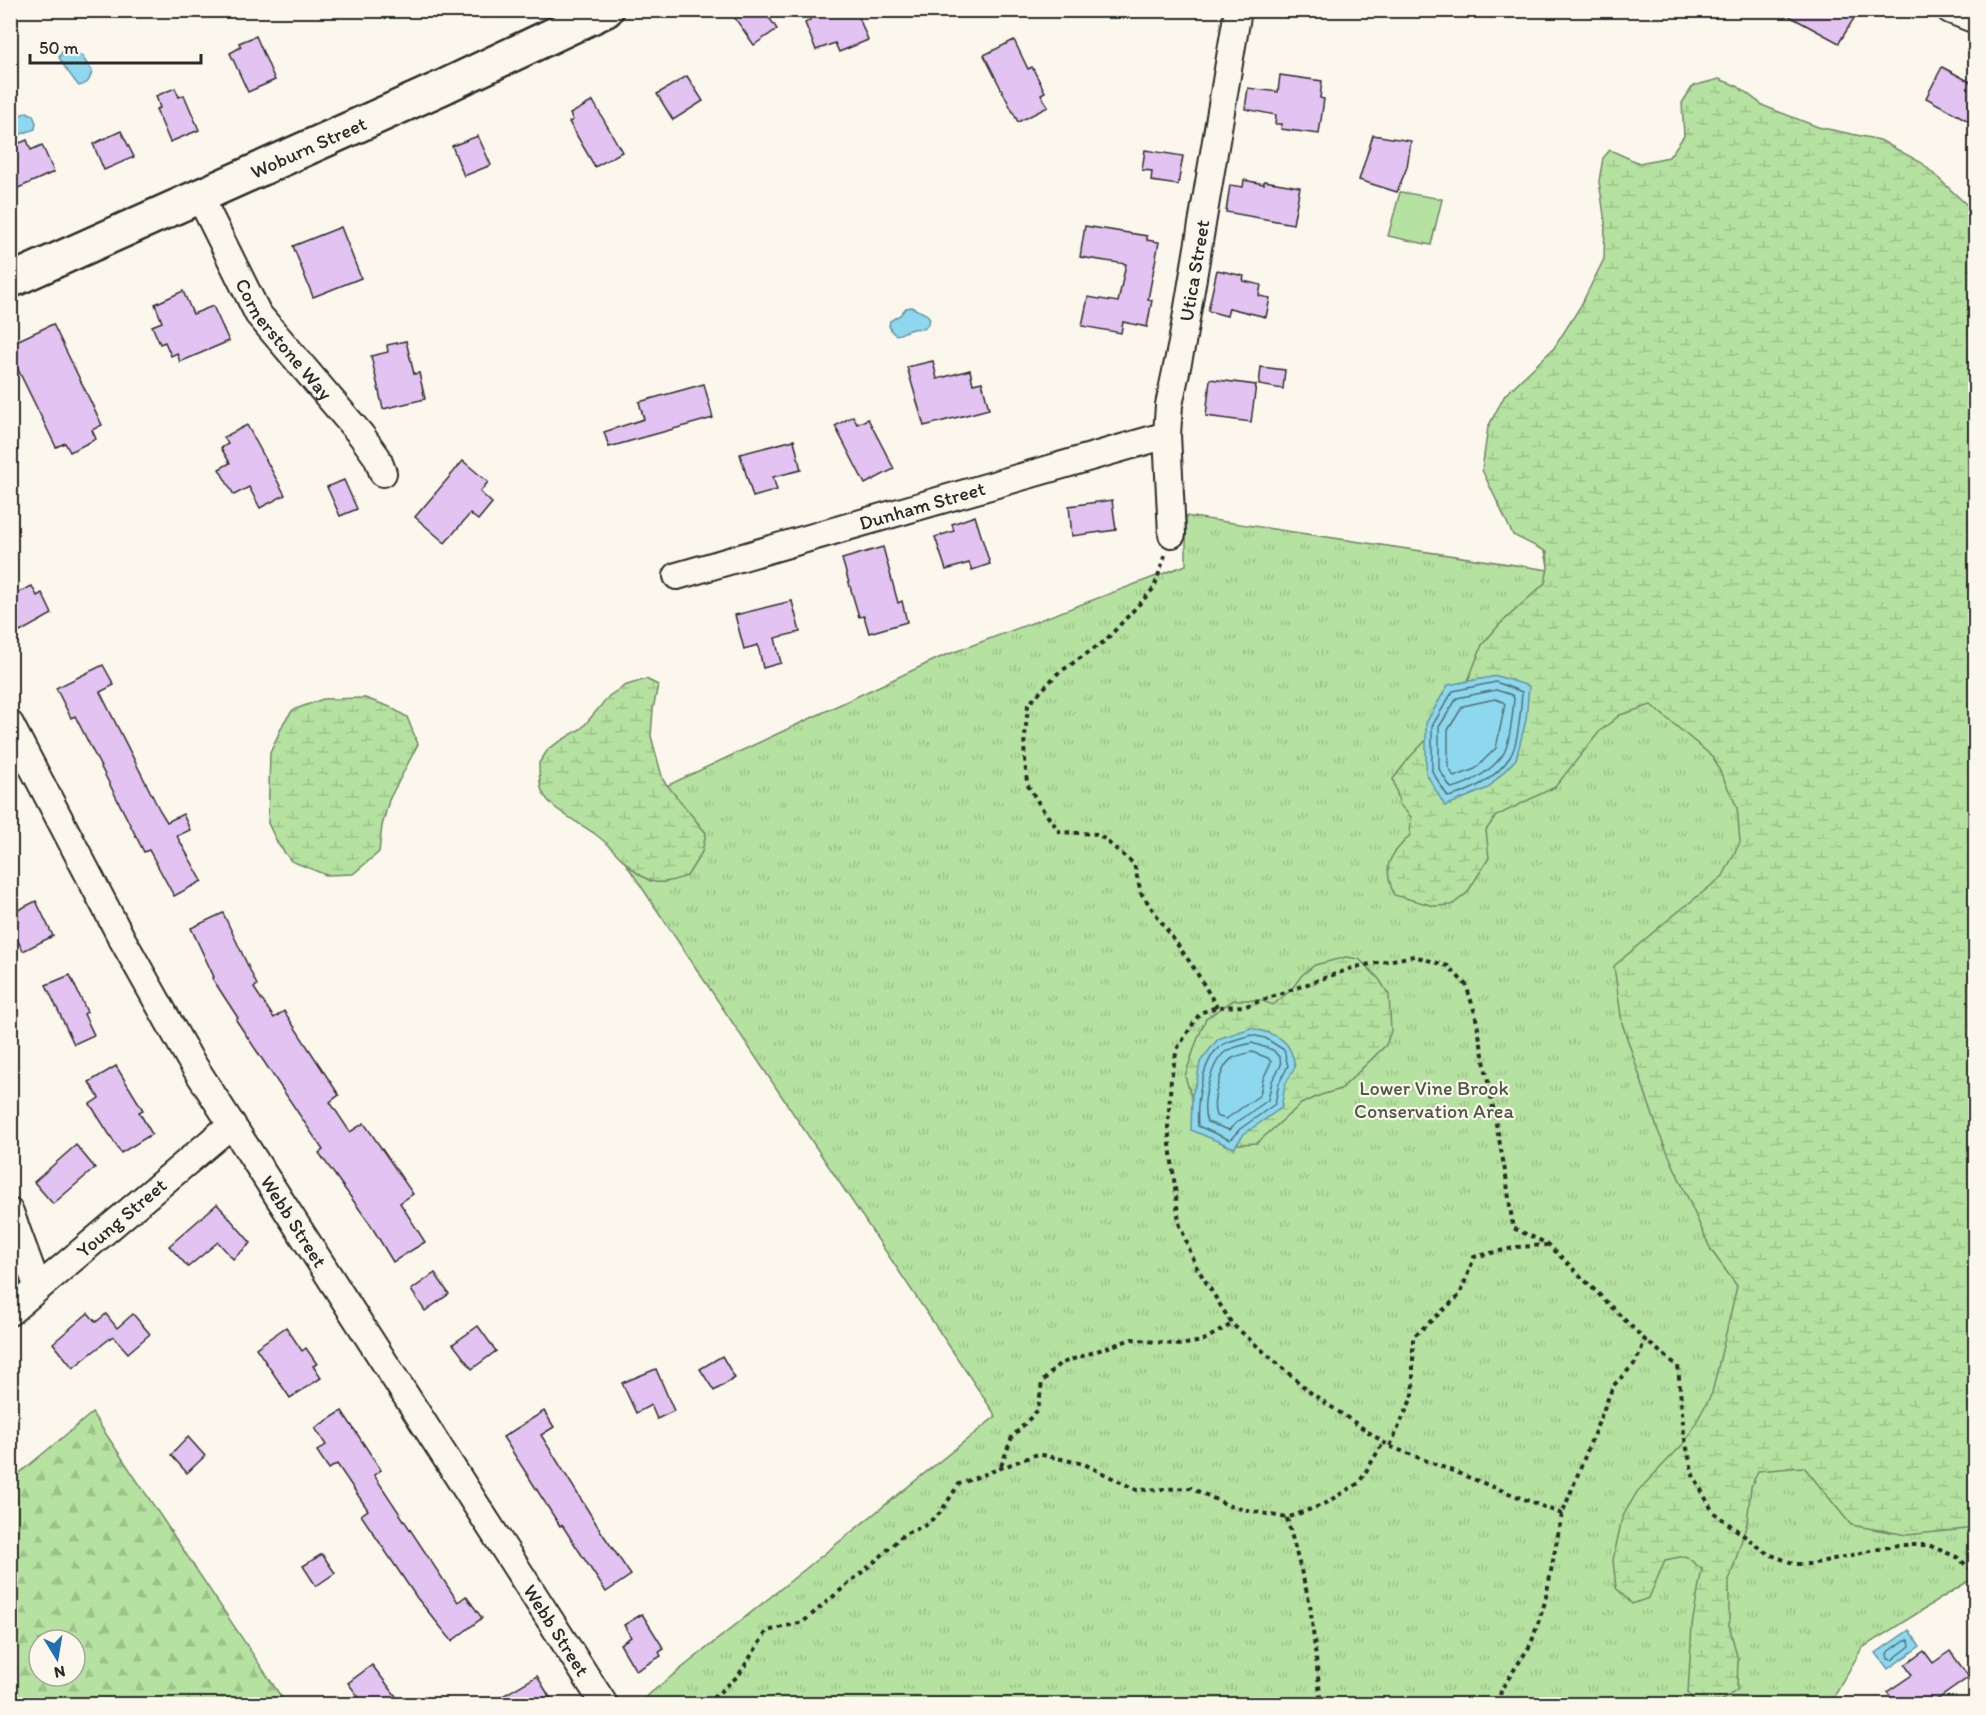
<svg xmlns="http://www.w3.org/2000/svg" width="1986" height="1715" viewBox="0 0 1986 1715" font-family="Itim,sans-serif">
<defs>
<pattern id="grass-tufts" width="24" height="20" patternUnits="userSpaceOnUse" patternTransform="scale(1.5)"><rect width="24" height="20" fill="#b5e2a0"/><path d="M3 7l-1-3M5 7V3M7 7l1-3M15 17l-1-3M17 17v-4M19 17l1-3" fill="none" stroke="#9cc28a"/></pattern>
<pattern id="forest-firs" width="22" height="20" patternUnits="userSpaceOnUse" patternTransform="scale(1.5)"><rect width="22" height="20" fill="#b5e2a0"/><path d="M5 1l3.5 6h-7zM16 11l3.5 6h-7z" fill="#9cc28a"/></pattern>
<pattern id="wetland-marsh" width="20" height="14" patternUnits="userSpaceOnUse" patternTransform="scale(1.5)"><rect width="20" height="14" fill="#b5e2a0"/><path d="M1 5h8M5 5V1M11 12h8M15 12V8" fill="none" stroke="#9cc28a"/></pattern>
</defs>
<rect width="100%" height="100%" fill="#fbf7ec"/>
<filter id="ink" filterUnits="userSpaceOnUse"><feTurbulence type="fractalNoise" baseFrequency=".0167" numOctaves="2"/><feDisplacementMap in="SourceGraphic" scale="12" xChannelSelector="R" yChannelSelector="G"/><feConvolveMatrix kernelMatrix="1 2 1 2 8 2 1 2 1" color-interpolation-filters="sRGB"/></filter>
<g filter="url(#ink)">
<path fill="url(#grass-tufts)" stroke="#708666" stroke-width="1.5" d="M1511,393L1975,726V1577L1862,1648L1830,1704H637L996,1416L596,819L941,657L1186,565V516L1549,570Z"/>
<path fill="url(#forest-firs)" stroke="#708666" stroke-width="1.5" fill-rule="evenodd" d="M92,1413L286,1704H11V1480ZM39,1640H75V1676H39Z"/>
<g fill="url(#wetland-marsh)" stroke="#708666" stroke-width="1.5">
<path d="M1719,79L1737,86L1764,106L1818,127L1880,140L1922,163L1968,206L1976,235L1975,1528L1907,1535L1851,1525L1804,1467L1758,1471L1751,1487L1747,1523L1729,1581V1625L1738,1660L1737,1690L1721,1701L1696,1704L1688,1693L1692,1625L1702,1569L1685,1556L1665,1560L1649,1598L1632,1604L1616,1588L1613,1560L1622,1518L1637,1492L1686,1441L1712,1393L1737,1286L1711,1250L1658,1131L1622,1023L1614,966L1664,923L1723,876L1740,842L1737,807L1713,757L1651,705L1620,715L1600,731L1555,787L1496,816L1486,830L1489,858L1467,893L1452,905L1434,906L1394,895C1382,863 1388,859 1410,835L1411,817L1400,805L1393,779L1410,757L1434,732L1464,691L1482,645L1499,625L1545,583L1548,568L1547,552L1513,535L1482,470L1488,427L1505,395L1554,348L1580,307L1604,259L1605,222L1599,181L1603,158L1610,150L1639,163L1669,157L1684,136L1682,103L1693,86Z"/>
<path d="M646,679L658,685L653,709L651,736L663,780L706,833L702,852L687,876C677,879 662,885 651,881C628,871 615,848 595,834C579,822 550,810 542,791C539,782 539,772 539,763L549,748L582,728L609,696L624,686Z"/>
<path d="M365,698L390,707L407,717L418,744L389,800L382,826L379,852L353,874L326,875L291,861L278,844L268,823L270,753L284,722L293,710L323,699Z"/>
<path d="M1346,957L1359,959L1379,979L1389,995L1391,1031L1386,1045L1341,1089L1321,1095L1301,1104L1257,1143L1225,1145L1201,1129L1185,1076L1196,1043L1206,1018L1234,1000H1260L1273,1005L1291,990L1302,975L1315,965Z"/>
</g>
<path fill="#b5e2a0" stroke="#708666" stroke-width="1.5" d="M1400,192L1442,199L1431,245L1388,236Z"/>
<g fill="#8dd8ee" stroke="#6693a0" stroke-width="1.5">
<path d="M71,51L81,55L92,71C90,80 88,84 79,86C76,83 60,61 59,57L62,52Z"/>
<path d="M27,112L33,115L36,123L35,129L11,138V119Z"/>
<path d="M911,307C921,313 939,314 924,329C920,329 917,328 913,329C902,330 896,343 889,326L890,321L900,315L906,308Z"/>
<path d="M1497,676L1529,686L1526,720L1516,759L1488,788L1445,806L1426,773V723L1448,685Z"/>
<path d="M1251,1028C1277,1035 1291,1038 1295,1067L1285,1085L1281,1108L1244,1134L1234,1148L1191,1130L1192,1095L1197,1080L1200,1062L1218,1039Z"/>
<path d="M1909,1630L1920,1646L1888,1669L1876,1653Z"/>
</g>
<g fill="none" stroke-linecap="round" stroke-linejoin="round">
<g stroke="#527079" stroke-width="1.5">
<path d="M1496,682L1522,692C1521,708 1518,745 1510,757C1496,778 1471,792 1448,797L1432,771V726L1453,691Z"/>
<path d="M1496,690L1512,695L1514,698C1513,711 1510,741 1504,753C1494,769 1469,785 1451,788L1439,769V727L1457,698Z"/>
<path d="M1495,699L1503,702L1505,704L1496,748L1475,769L1454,777L1448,766V730L1463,706Z"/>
<path d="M1251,1035L1265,1038L1284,1050L1288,1066L1279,1083L1275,1104L1240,1129L1230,1140L1198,1126C1196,1104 1202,1055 1224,1044C1232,1040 1242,1038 1251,1035Z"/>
<path d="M1252,1043L1273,1050L1280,1058L1281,1065L1272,1081L1268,1100L1236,1123L1229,1130L1207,1122C1200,1105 1211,1063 1225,1052C1231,1047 1244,1045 1252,1043Z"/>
<path d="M1252,1052L1268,1058L1271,1062L1263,1079L1260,1095L1226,1119L1216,1116C1211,1103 1220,1065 1233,1058C1238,1055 1246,1054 1252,1052Z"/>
<path d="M1905,1640H1909L1910,1646L1892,1660L1888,1659L1887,1653Z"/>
</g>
</g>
<g fill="#e3c3f1" stroke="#2b2b2b" stroke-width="1.5">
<path d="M743,10H764L777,29L754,45L734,17Z"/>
<path d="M806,10H856L868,40L839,52L835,43L816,50L805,23L810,20Z"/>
<path d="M1778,10H1859L1839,43Z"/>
<path d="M256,36L275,80L248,92L230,53L241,47L239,43Z"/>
<path d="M1014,40L1028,69L1032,67L1045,92L1041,94L1048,107L1018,122L984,55Z"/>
<path d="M1942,67L1976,85V125L1926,98Z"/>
<path d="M1280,75L1322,81L1320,98L1324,99L1319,134L1281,129L1282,124H1275L1276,115L1245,109L1248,88L1278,92Z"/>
<path d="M687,76L703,101L673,120L657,94Z"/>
<path d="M175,88L179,97L184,95L199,130L170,142L156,109L160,108L156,96Z"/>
<path d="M593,101L622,152L595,167L569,122L573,120L570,114Z"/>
<path d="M121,131L134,157L104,170L93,144Z"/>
<path d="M1373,135L1411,141L1407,167L1397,192L1359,180Z"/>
<path d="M478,136L491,165L464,176L452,146Z"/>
<path d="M27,140L31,150L42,145L54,172L16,189L10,176V147Z"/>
<path d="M1145,150L1183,156L1178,185L1151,181L1152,171L1142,170Z"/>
<path d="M1244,180L1264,184V181L1300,187L1293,224L1226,212L1230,185L1243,187Z"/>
<path d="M1085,226L1147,236V240L1159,242L1148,299L1152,300L1147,327L1123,322L1121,333L1082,326L1088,297L1118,302L1126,264L1080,257Z"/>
<path d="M341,227L361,278L313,297L293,246Z"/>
<path d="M1217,270L1244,276L1243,281L1261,285L1259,296L1270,298L1266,317L1229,308L1227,316L1208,311Z"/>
<path d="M183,291L193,314L213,306L229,341L180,362L177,353L171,356L165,342L160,344L152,326L162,322L155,304Z"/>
<path d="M53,324L102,425L92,430L96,439L70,452L65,443L56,447L10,353V344Z"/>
<path d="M406,341L414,374L419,373L425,399L383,409L371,356L388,352L387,345Z"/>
<path d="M933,361L937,379L970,370L973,384L982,382L989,409L924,426L907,367Z"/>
<path d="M1261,367L1285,370L1283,389L1259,385Z"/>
<path d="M1210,379L1256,385L1251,422L1206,416Z"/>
<path d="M704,384L713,418L609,447L604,432L644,419L639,402Z"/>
<path d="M853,416L857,424L868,419L894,469L865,484L835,426Z"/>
<path d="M247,425L285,495L260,508L249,487L234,495L219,469L230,463L221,448L228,444L224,437Z"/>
<path d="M794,440L801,470L773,477L777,490L753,497L740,454Z"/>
<path d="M463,461L488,482L480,492L492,503L478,520L470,514L445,543L415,517Z"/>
<path d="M344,480L357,509L340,516L327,487Z"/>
<path d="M1112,500L1116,530L1072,536L1069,506Z"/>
<path d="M975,516L990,564L972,570L969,563L946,570L935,537L954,531L952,524Z"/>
<path d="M883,547L898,603L902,601L907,622L869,633L864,616L859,617L842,559Z"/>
<path d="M32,586L37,596L42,593L52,614L20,632L10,613V596Z"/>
<path d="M792,601L800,632L775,638L781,663L763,668L758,645L744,649L735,615Z"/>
<path d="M103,665L114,685L100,692L159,809L167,822L183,814L190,830L177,836L202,881L174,896L149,850L144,852L75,716L71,718L56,688Z"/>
<path d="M36,901L53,936L23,951L10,925V914Z"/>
<path d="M223,913L257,985L254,988L274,1018L284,1011L339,1095L330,1102L350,1132L364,1123L413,1194L400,1203L425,1242L393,1262L370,1224L319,1153L323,1150L236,1020L238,1018L212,978L214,977L191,928Z"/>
<path d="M70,975L87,1012L84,1014L94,1035L74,1044L46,985Z"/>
<path d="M116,1066L143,1110L139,1112L152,1134L121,1153L90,1104L99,1098L89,1082Z"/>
<path d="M76,1145L95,1168L53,1204L34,1182Z"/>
<path d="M217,1204L251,1243L233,1259L218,1242L188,1267L169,1246Z"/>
<path d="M435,1273L449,1294L425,1311L411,1290Z"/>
<path d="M88,1313L96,1322L106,1314L117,1328L133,1314L150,1334L128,1353L113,1336L73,1368L53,1343Z"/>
<path d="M478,1326L496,1351L472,1369L453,1344Z"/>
<path d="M286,1327L302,1351L306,1348L317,1364L313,1366L321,1378L290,1398L256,1348Z"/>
<path d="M722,1356L735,1378L714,1391L700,1369Z"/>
<path d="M656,1369L674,1411L657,1419L651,1405L636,1413L622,1383Z"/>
<path d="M342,1411L381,1470L374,1475L458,1602L466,1596L482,1618L452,1641L417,1598L361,1515L368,1510L337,1464L329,1469L317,1451L326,1445L315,1428Z"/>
<path d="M544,1411L554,1427L541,1435L602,1533L631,1575L606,1592L562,1525L560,1526L503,1437Z"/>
<path d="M188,1437L205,1456L187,1473L171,1455Z"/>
<path d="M322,1554L335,1573L316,1586L303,1566Z"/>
<path d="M642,1614L664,1649L659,1652L661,1656L636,1671L620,1644L631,1637L624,1625Z"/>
<path d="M1924,1651L1933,1663L1950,1651L1969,1677L1931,1704H1896L1887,1692L1912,1675L1905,1665Z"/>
<path d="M372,1665L402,1704H364L348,1683Z"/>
<path d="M537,1676L554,1704H489Z"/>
</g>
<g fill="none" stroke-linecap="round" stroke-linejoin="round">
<defs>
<g id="street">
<path d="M1950,10L1976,20"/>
<path id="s1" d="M200,197L258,314L361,435L377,457L383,473"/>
<path id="s2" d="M1172,534L1167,435L1169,405L1182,343L1238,10"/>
<path id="s3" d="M677,576L1167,435"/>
<path id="s4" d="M10,724L121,937L189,1058L604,1704"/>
<path d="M10,1212L38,1288"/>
<path id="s5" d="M10,1312L232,1124"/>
</g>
<g id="primary">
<path id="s6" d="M10,281L441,88L606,10"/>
</g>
</defs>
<use href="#street" stroke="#2b2b2b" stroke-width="30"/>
<use href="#primary" stroke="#2b2b2b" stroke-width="38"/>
<g stroke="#2b2b2b" stroke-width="4" stroke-dasharray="4.5 4.5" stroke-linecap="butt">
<path d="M1165,555L1154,588L1105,641L1057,674L1028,705L1024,746L1027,784L1043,810L1060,832L1098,834L1134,864L1141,893L1194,968L1217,1007"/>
<path d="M1390,1446L1413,1395V1337L1460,1295L1474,1257L1517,1247L1547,1245"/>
<path d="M1001,1466L1012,1437L1038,1410L1042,1382L1059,1364L1132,1339L1180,1345L1202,1341L1232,1324"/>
<path d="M1562,1514L1389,1446L1311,1393L1232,1324L1196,1266L1179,1223L1168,1127L1171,1078L1177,1049L1200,1013L1217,1007L1246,1006L1355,967L1414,956L1448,966L1466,985L1475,1013L1506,1176L1513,1228L1548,1244L1645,1340L1678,1366L1684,1435L1693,1475L1713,1512L1768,1554L1796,1564H1811L1898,1545H1928L1957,1557L1976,1574"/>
<path d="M1287,1518L1310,1604L1321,1704"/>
<path d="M706,1704L738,1676L767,1631L803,1622L880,1557L904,1534L924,1526L940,1513L959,1484L1038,1454L1084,1464L1137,1490L1191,1488L1232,1507L1287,1518L1322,1505L1359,1483L1383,1443"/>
<path d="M1499,1704L1501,1690L1531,1644L1545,1602L1562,1514L1613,1386L1636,1362L1645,1340"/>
</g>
<use href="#street" stroke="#fbf7ec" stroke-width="26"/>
<use href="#primary" stroke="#fbf7ec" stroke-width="33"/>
</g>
</g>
<g text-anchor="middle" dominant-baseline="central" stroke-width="4.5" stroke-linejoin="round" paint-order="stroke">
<g font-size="20" fill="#2b2b2b" stroke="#fbf7ec">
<text stroke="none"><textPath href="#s6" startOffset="327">Woburn Street</textPath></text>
<text stroke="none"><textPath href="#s2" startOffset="266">Utica Street</textPath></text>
<text stroke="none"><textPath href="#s1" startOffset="166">Cornerstone Way</textPath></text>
<text stroke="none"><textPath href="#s3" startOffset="255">Dunham Street</textPath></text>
<text stroke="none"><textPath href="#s5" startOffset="146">Young Street</textPath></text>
<text stroke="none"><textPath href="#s4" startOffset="573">Webb Street</textPath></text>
<text stroke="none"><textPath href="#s4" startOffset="1059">Webb Street</textPath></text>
</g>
<g font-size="20" fill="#4e5948" stroke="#fbf7ec">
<text x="1434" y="1088">Lower Vine Brook<tspan x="1434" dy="23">Conservation Area</tspan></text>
</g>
</g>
<rect width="1986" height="1715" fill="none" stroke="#fbf7ec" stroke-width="36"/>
<rect x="18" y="18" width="1950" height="1679" fill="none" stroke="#2b2b2b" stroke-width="2" filter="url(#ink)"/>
<g transform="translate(57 1658) rotate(169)"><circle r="28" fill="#fbf7ec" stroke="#a8a59f" stroke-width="1.5"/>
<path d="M0-4.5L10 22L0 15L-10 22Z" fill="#1f6fb2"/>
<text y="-9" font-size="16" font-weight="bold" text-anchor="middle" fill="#2b2b2b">N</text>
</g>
<path d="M30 54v9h171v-9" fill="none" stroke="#2b2b2b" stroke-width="3"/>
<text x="39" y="54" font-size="18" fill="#2b2b2b" stroke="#fbf7ec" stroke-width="4.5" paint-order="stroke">50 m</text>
</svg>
